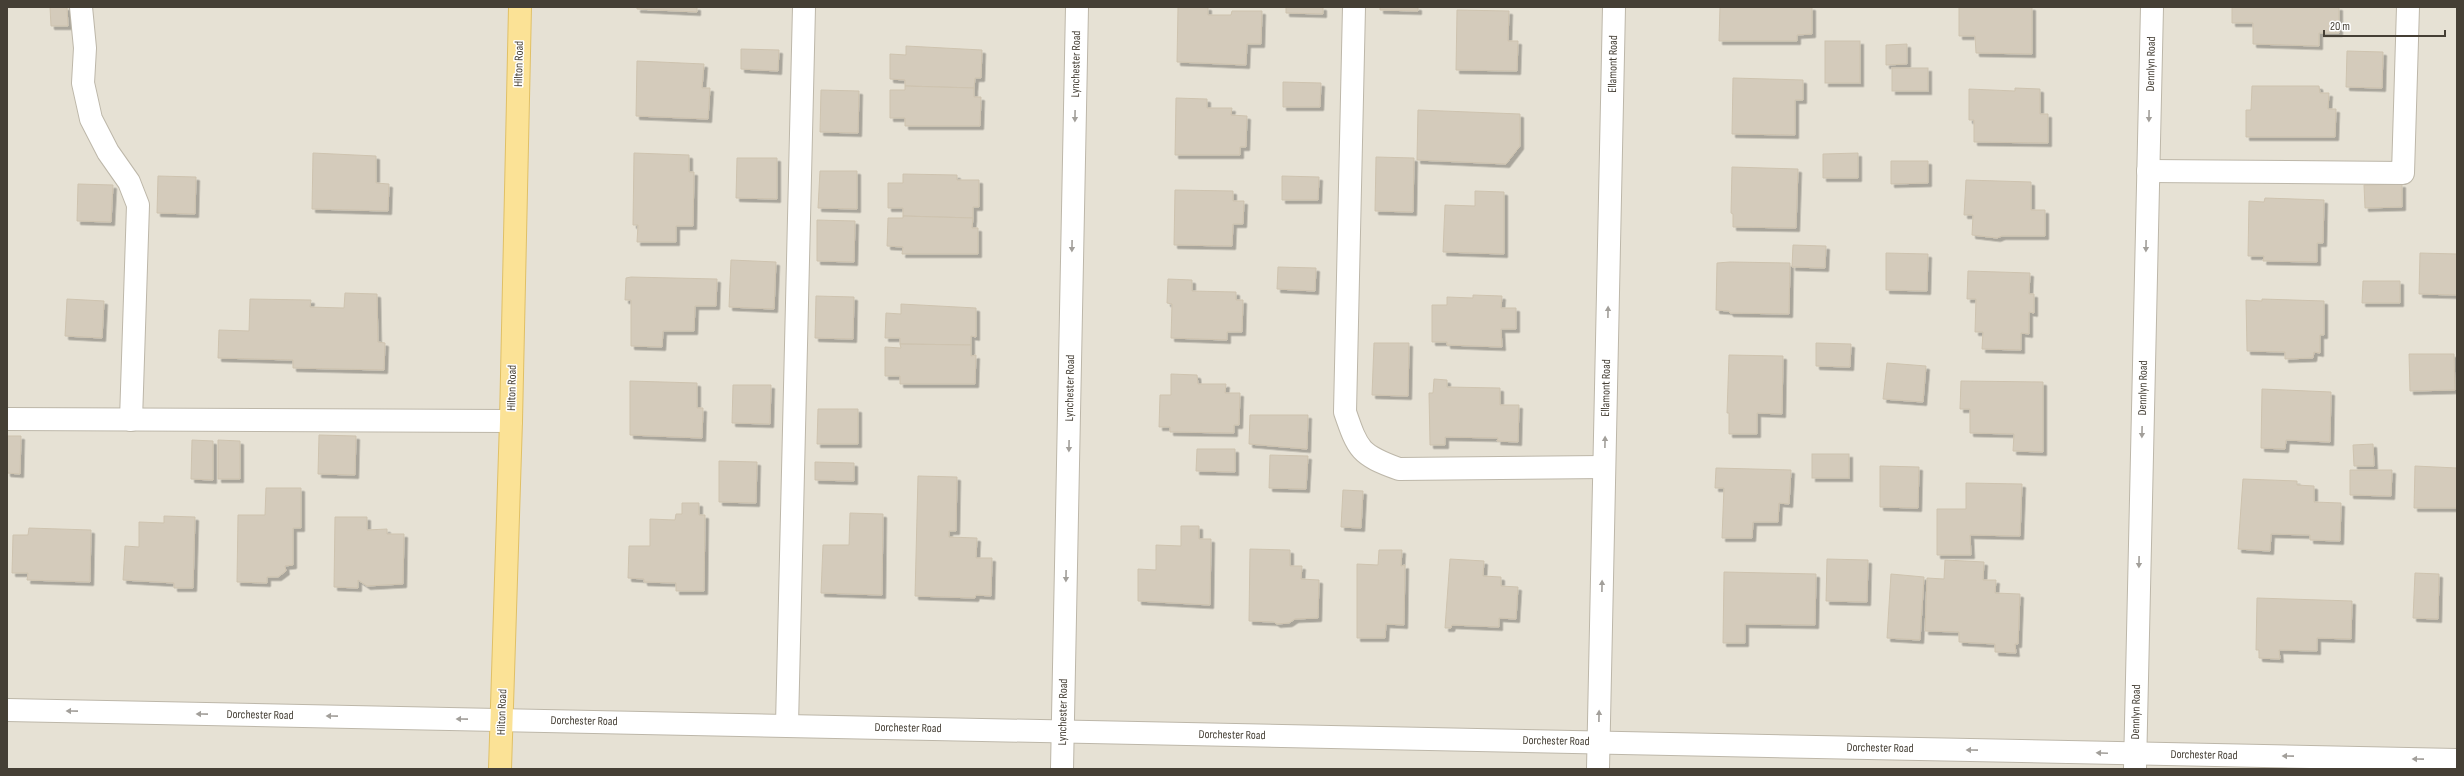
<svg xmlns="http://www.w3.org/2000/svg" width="2464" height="776" viewBox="0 0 2464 776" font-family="'Sofia Sans Condensed',sans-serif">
<defs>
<filter id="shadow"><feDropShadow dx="3.5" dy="3.5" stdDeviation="0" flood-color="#0004"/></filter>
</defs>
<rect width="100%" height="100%" fill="#f2efe6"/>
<rect fill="#e6e1d4" x="7" y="7" width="2450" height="762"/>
<g fill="#d4cbbb" stroke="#cec3af" filter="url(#shadow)">
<path d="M50,7H67L68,26H51Z"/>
<path d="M637,7H697V12L637,9Z"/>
<path d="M1178,7H1208V15H1231L1232,11H1262L1261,44H1247L1246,65L1177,62Z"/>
<path d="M1286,7H1323V14L1286,13Z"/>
<path d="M1380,7H1418V11L1380,10Z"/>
<path d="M1720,7H1812V34L1797,35V41H1719Z"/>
<path d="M1959,7H2032V54L1976,53L1975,36H1959Z"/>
<path d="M2232,7H2339V33H2319V46L2253,44V23H2232Z"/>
<path d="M1457,10L1509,11L1508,41H1518L1517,71L1456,70Z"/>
<rect x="1825" y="41" width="35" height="42"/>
<path d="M1907,44V64L1886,65V45Z"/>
<path d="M906,46L982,50L981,78H975L974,88L905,86V80L890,79V54L906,55Z"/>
<path d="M741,49L779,50L778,71L741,69Z"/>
<path d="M2347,51L2383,52L2382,88L2346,87Z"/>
<path d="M637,61L704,64L702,88H710L708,119L636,116Z"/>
<rect x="1892" y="68" width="36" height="23"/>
<path d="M1733,78L1803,80V100H1795V135L1732,134Z"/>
<path d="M1283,82L1321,83L1320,107H1283Z"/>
<path d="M905,86L974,88V97H981L980,126H905V118H890V90H905Z"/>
<path d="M2252,86H2319L2320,93H2329L2328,109H2336L2335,137H2246V110H2251Z"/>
<path d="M2015,88L2040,89V114H2048V143L1974,142V120H1969V89L2015,91Z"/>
<path d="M821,90L859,91L858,133L820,132Z"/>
<path d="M1176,98L1207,99V108H1232L1231,115L1247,116L1246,147H1240V155H1175Z"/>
<path d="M1418,110L1520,114V146L1506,164L1417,160Z"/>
<path d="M313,153L376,156V183L389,184L388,211L312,209Z"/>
<path d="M634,153L689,155V172H694L693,226H676V242H637L638,225H633Z"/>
<path d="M1858,153V178H1823V154Z"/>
<path d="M1376,157L1414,158L1413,212L1375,211Z"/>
<path d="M737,158H777V199L736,198Z"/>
<path d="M1891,161H1928V183L1891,184Z"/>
<path d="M1732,167L1798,169L1796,228L1733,227V214L1731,213Z"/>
<path d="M820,171H857V209L818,208Z"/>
<path d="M903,174L957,175V180H979V207H973V218L903,216V208H888V183H903Z"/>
<path d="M158,176L196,177L195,214L157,213Z"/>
<path d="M1282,176L1319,177L1318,200H1282Z"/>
<path d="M1966,180L2031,182V210H2045V236H2002L1997,238L1972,235L1973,215H1964Z"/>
<path d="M78,184L113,185L111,222L77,221Z"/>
<path d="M2402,184V207L2365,208L2364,185Z"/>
<path d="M1175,190L1233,191V201H1244L1243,224H1233L1232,246L1174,245Z"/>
<path d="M1475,191L1504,192V254L1443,252L1445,205L1475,206Z"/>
<path d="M2265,198L2324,200L2323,243H2317V262L2263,261L2264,256H2248L2249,201L2264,202Z"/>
<path d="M903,216L973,218L972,228H978V254H902L903,247L887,246L888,218H903Z"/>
<path d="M817,220L855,221L854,262L817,261Z"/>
<path d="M1793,245L1826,246L1825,268L1792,267Z"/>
<path d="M1886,253L1928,254L1927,291L1886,290Z"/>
<path d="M2420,253L2457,254V295L2419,294Z"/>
<path d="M731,260L776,262L774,309L729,307Z"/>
<path d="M1730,262L1790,263L1789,314L1730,313L1729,311L1716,310L1717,263Z"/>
<path d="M1278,267L1316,268L1315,291L1277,289Z"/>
<path d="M1968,271L2030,273L2029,294H2034V313L2029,312V334L2021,333V350L1982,349L1983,332H1975L1976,299H1967Z"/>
<path d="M631,277L717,279L716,306H695L694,331H663L662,347L631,346V300H625L626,278Z"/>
<path d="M1168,279L1192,280V291L1236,292V300H1243L1242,332H1227V340L1171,338L1172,304L1167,303Z"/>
<path d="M2363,281H2400V303H2362Z"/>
<path d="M345,293L377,294L378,342L385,343L384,370L293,368V360L218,358L219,330L249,331L250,299L311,300L310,307L344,308Z"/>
<path d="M1473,295L1502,296L1501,308H1516V329H1501L1502,347L1447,345V342H1432V305H1447V297L1473,298Z"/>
<path d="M816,296L854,297L853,339L815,338Z"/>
<path d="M67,299L104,301L102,338L65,336Z"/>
<path d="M2262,299L2324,301V335H2320V353L2314,352L2313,358L2285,359V352L2247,351L2246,300L2262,301Z"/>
<path d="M901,304L976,308V337L971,336V345L900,344V338H885L886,313L901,314Z"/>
<path d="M1374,343H1409L1408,396L1372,395Z"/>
<path d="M1816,343L1851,344L1850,367L1816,366Z"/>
<path d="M900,344L971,345V356L976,355L975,384H900V376H885V347L901,348Z"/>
<path d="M2409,354H2454L2455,390L2410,391Z"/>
<path d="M1729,355L1783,356L1782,414L1757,413V434H1729V413H1727Z"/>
<path d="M1887,363L1926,366L1923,402L1883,399Z"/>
<path d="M1171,374L1197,375L1198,384H1226L1225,393H1240L1239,425H1234V433L1170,432V427H1159L1160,395H1171Z"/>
<path d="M1434,379L1447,380V387L1500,388V405H1519L1518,442L1497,441L1498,438L1445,437V445H1430L1429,393H1433Z"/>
<path d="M630,381L697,383V408H703L702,438L630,435Z"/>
<path d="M1961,381L2043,382V452L2013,451L2014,434L1970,433V409H1960Z"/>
<path d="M733,385H771L770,424L732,423Z"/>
<path d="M2262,389L2331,392L2330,442L2286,440L2285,449L2261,448Z"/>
<path d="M818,409H858V444H817Z"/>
<path d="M1250,415H1308L1307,449L1249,444Z"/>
<path d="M319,435L356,436L355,475L318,474Z"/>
<path d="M7,436H21L20,474L7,473Z"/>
<path d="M192,440L213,441V480L191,479Z"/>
<path d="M218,440L240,441V479H218Z"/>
<path d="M2373,444L2374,466H2354L2353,445Z"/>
<path d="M1197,449H1235V472L1196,471Z"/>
<rect x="1812" y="454" width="37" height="24"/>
<path d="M1270,455L1308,456L1306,489L1269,488Z"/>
<path d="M719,461L757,462L756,503L719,502Z"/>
<path d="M815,462L854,463V481L815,480Z"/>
<path d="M1880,466L1919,467L1918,508L1880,507Z"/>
<path d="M2415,466L2457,468V508H2414Z"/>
<path d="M1716,468L1791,470L1789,504L1779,503L1778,522H1753L1752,538H1722L1724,488H1715Z"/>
<path d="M2350,470H2392L2391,496L2350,495Z"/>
<path d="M918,476L957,477L956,531H949V537L977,538L976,558H992L991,596L976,595L975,598L915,596Z"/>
<path d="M2243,479L2297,481V485L2314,486V502L2341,503L2340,541L2310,540V535L2271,534L2270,551L2238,549Z"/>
<path d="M1966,483L2022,484L2020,536L1970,535L1971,555H1937V509H1966Z"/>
<path d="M266,488H301V528H293V565L285,566L286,571L278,577H267V583L237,582L238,515H265Z"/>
<path d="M1343,490L1363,491L1361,528L1341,527Z"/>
<path d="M682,503H699V515H705L704,591H676V583L644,582V579L628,578L629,546H650V519L675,520L676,514H682Z"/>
<path d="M850,513L883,514L882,595L821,593L823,545H849Z"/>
<path d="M164,516L195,517L193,588H174V583L123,580L125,546L139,547V522L164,523Z"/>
<path d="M335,517H367V530L387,529V534H404L403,584L367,586L358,580V588L334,587Z"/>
<path d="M1181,526H1199V539H1211L1210,605L1138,601V569L1156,570V545L1181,546Z"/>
<path d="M29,528L91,530L90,582L27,580L28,573H12L13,535H28Z"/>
<path d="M1250,549L1290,550V566H1302L1301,579L1319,580L1318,618L1295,619L1289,623L1277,624L1274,622L1249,621Z"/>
<path d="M1379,550H1402L1401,566L1405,565L1404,625L1386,624L1385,638H1357V564L1378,565Z"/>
<path d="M1450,559L1484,561L1483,576L1501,577V586L1518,587L1516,619L1499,618V627L1452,625L1451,628H1445Z"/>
<path d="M1827,559L1868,560L1867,602L1826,601Z"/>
<path d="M1945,560L1984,562L1983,580H1996L1995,593L2020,594L2018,644H2015L2016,653L1995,652V644L1959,642V632L1925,631L1927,578L1944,579Z"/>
<path d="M1724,572L1816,574L1815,625L1745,624V643H1723Z"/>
<path d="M2415,573L2439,574L2438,619L2413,618Z"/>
<path d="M1891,574L1924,577L1920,640L1887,638Z"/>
<path d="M2257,598L2352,601L2351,639L2317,638V651L2279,650L2280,659L2259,658V650H2256Z"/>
</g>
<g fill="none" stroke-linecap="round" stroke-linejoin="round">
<defs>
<g id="minor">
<path d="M81,7L85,48L83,83L91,119L108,152L129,182L138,205L131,420"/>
<path d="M1354,7L1345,412C1358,450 1360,455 1399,469L1604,467"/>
<path d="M2148,171L2403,173L2408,7"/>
<path d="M7,419L511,421"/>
<path d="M7,710L2457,760"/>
<path d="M787,725L804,7"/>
<path d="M2135,768L2152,7"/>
<path d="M1062,769L1077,7"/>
<path d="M1598,769L1614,7"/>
</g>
<path id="major" d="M500,769L511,421L520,7"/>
</defs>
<use href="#minor" stroke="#bdb7a9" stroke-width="24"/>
<use href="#major" stroke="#e0c066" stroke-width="24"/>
<use href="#minor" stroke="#fff" stroke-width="22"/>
<use href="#major" stroke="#fbe296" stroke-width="22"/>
</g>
<defs><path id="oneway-solid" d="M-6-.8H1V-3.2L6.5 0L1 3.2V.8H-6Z"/></defs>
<g fill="#a29f9a">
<use href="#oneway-solid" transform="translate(1075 116) rotate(91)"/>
<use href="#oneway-solid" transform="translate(2149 116) rotate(91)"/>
<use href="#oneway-solid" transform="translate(1072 246) rotate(91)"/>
<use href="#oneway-solid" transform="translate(2146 246) rotate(91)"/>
<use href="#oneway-solid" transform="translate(1608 312) rotate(-89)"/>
<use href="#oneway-solid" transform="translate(2142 432) rotate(91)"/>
<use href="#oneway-solid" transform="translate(1605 442) rotate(-89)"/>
<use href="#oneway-solid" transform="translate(1069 446) rotate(91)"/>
<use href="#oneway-solid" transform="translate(2139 562) rotate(91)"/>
<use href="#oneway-solid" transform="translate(1066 576) rotate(91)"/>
<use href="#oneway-solid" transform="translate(1602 586) rotate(-89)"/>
<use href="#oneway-solid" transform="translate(72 711) rotate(-179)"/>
<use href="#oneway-solid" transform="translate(202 714) rotate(-179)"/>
<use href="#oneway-solid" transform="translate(332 716) rotate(-179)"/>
<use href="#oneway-solid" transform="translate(1599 716) rotate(-89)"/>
<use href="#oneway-solid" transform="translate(462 719) rotate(-179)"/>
<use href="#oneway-solid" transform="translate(1972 750) rotate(-179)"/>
<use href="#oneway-solid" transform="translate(2102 753) rotate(-178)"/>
<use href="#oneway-solid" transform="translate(2288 756) rotate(-179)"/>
<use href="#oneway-solid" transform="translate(2418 759) rotate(-179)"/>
</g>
<g text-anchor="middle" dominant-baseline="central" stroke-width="3" stroke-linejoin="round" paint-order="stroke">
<g font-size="12" fill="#453f35" stroke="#fff">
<text transform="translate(519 64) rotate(-89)">Hilton Road</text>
<text transform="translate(1076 64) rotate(-89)">Lynchester Road</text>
<text transform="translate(1613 64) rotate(-89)">Ellamont Road</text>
<text transform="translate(2151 64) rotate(-89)">Dennlyn Road</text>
<text transform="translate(512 388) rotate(-89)">Hilton Road</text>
<text transform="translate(1070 388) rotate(-89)">Lynchester Road</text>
<text transform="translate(1606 388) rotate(-89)">Ellamont Road</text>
<text transform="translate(2143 388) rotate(-89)">Dennlyn Road</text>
<text transform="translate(502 712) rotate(-88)">Hilton Road</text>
<text transform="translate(1063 712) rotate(-89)">Lynchester Road</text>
<text transform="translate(2136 712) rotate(-89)">Dennlyn Road</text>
<text transform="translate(260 715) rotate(1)">Dorchester Road</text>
<text transform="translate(584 721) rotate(1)">Dorchester Road</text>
<text transform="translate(908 728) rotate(1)">Dorchester Road</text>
<text transform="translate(1232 735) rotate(1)">Dorchester Road</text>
<text transform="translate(1556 741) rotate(1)">Dorchester Road</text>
<text transform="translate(1880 748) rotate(1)">Dorchester Road</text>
<text transform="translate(2204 755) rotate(1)">Dorchester Road</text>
</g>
</g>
<rect width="2464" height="776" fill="none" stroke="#453f35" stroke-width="16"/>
<path d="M2324 30v6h121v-6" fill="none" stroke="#453f35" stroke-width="2"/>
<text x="2330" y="30" font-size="12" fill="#453f35" stroke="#ffffff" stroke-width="3" paint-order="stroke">20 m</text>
</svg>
